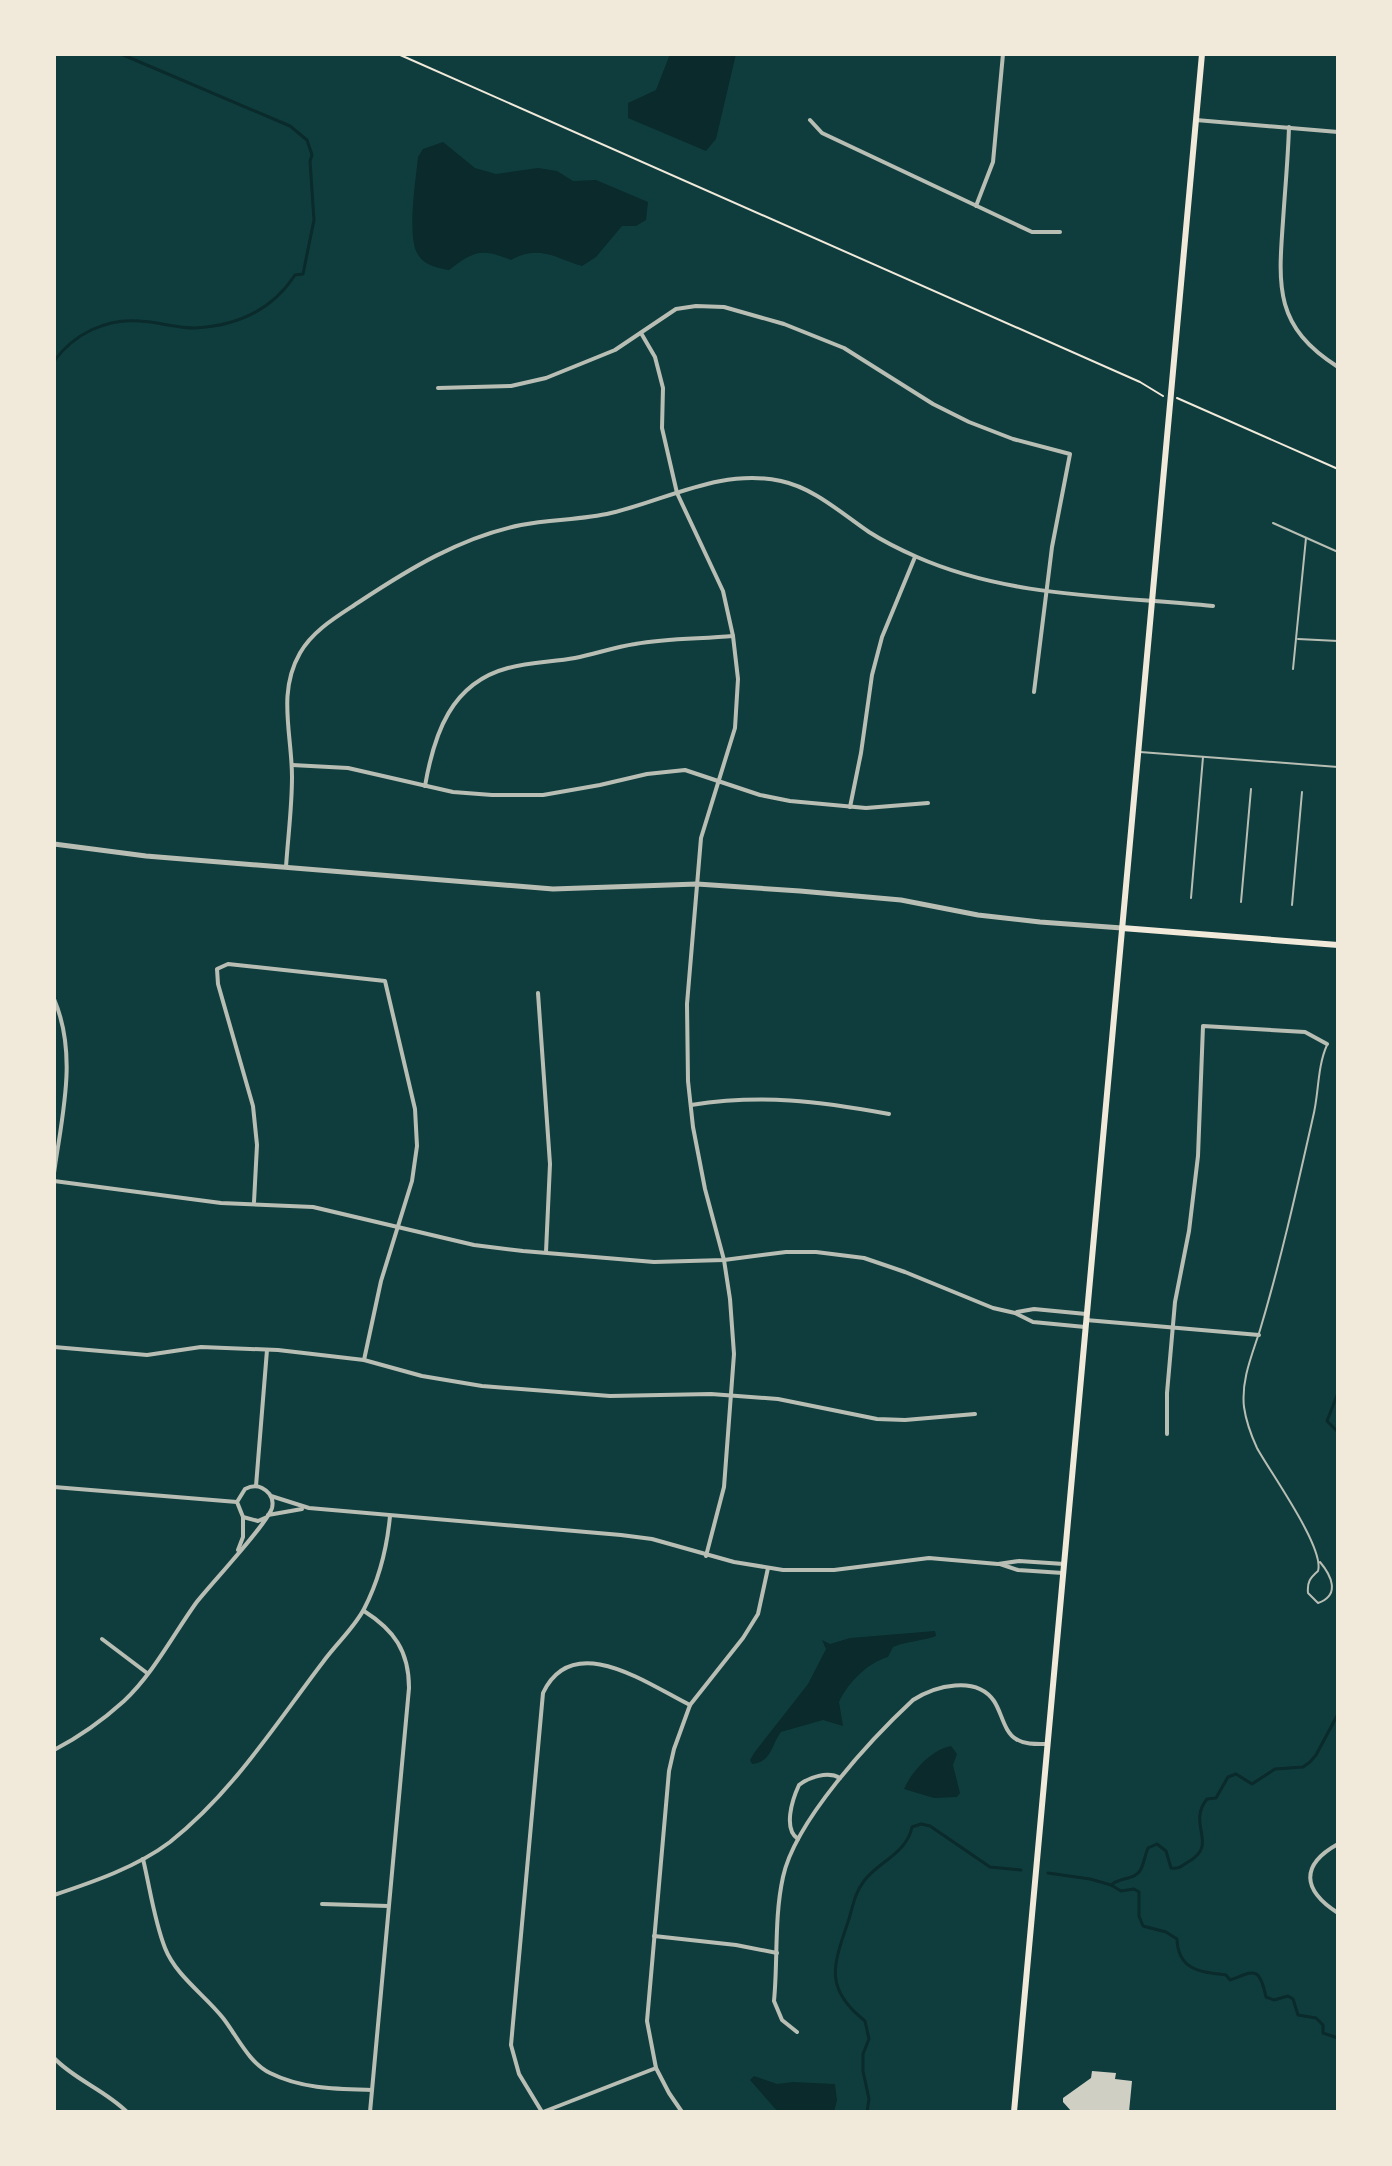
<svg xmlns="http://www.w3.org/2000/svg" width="1392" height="2166" viewBox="0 0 1392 2166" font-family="Mulish,sans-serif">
<rect width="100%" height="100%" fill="#0f3d3e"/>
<g fill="#0a2a2b">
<path d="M670,54H736L716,139L706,151L628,118V103L656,90Z"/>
<path d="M443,142L475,168L496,174L538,168L557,171L573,181L596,180L648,202L646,220L636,226H622L596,257L582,266C554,258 540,244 511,260C481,248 474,251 449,270C437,268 423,265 417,253C407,234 416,179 418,157L423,149Z"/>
<path d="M935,1631L936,1636C923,1641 907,1641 893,1647L888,1657C867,1663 848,1683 839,1702L843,1726L823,1720L781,1732C771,1745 772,1762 752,1764L750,1760L754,1753L808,1684L826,1649L822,1640L830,1644L850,1638Z"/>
<path d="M951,1746L957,1754L953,1765L960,1793L957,1797L934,1798L904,1789C912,1771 931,1750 951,1746Z"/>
<path d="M754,2076L777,2084L793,2082L835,2084L837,2100L834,2112H778L750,2080Z"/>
</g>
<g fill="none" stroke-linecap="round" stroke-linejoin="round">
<g stroke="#0a2a2b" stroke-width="3">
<path d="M54,361C74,334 106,318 140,321C158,322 177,328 195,328C237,326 272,310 295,275L303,274L314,220L310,161L312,155L307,140L290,126L121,54"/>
<path d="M1338,1393L1327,1421L1338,1432"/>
<path d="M1048,1873L1090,1879L1111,1885L1121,1891L1134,1889L1139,1892V1916L1143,1926L1166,1932L1177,1939C1178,1970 1200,1972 1226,1975L1230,1980C1253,1972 1259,1964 1266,1997L1274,2000L1288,1996L1293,1999L1298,2015L1316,2018L1323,2025V2033L1338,2038"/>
<path d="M1111,1885C1120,1877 1136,1880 1141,1869C1144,1863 1145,1855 1148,1848L1157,1844L1166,1851L1171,1868C1180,1869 1181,1866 1188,1862C1220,1844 1186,1825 1207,1799L1216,1798L1228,1777L1236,1774L1252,1784L1275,1769L1303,1767L1310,1762L1316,1755L1338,1714"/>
<path d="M867,2112L869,2099L863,2071V2054L869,2039L865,2021C824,1989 833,1966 848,1922C853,1907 854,1894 864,1881C878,1862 907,1853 912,1827L921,1824L930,1826L990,1867L1021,1870"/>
</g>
</g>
<path fill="#cfcfc3" d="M1092,2071L1116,2073L1115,2079L1132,2081L1129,2112H1072L1063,2102V2098L1091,2078Z"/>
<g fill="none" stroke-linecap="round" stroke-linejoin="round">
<g stroke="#f1e9da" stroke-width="2">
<path d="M398,54L1140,382L1163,396"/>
<path d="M1177,398L1338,469"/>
</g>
<g stroke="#b8beb3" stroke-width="2">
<path d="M1273,523L1338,552"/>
<path d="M1298,639L1338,641"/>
<path d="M1293,669L1306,538"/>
<path d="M1140,752L1338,767"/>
<path d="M1191,898L1203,757"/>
<path d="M1241,902L1251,789"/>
<path d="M1292,905L1302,792"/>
<path d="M1320,1562C1331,1575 1341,1595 1318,1603L1308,1593C1307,1582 1310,1578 1318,1571C1325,1548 1270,1472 1257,1448C1251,1435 1246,1421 1244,1407C1241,1380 1252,1355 1260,1330C1281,1260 1297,1188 1313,1117C1319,1094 1317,1067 1327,1045"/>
</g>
<g stroke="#b8beb3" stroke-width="4">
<path d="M810,120L822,133L1032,232H1060"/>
<path d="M1196,120L1338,132"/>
<path d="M1289,127C1288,159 1285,190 1283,221C1278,288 1275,327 1338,367"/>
<path d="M976,206L993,162L1003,54"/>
<path d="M641,333L655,357L663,388L662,428L677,493L723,591L733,636L738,679L735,728L701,838L687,1004L688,1081L693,1127L705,1189L724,1260L730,1299L734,1354L724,1487L706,1556"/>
<path d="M438,388L511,386L546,378L615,350L676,309L696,306L724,307L784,324L844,348L933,404L969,422L1013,439L1070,454L1052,547L1034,692"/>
<path d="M292,765L348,768L453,792L492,795H543L600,785L647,774L685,770L760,795L790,801L866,808L928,803"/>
<path d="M425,786C434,734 451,683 508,668C530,662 553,662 575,658C595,654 615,647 635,644C667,638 701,639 733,636"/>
<path d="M850,807L861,753L872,675L882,637L915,557"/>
<path d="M286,867C288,837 292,807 292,777C292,734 277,693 300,653C313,630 338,616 359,602C409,569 461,537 521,525C551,519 582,520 611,513C667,500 721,468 781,481C814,488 841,513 869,532C883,541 901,550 917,557C1010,598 1114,596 1213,606"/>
<path d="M538,993L550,1164L546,1252"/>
<path d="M54,999C78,1055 62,1115 54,1173"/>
<path d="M691,1105C762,1094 818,1101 889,1114"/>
<path d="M54,1181L221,1203L313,1207L474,1245L523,1251L654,1262L724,1260L786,1252H816L864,1258L905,1272L993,1308L1015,1313L1033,1322L1085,1327"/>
<path d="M254,1202L257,1145L253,1106L218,984L217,969L228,964L385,981L415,1109L417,1146L412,1181L381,1281L364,1360"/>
<path d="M1017,1312L1034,1309L1086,1314"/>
<path d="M1086,1320L1259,1335"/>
<path d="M54,1347L147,1355L201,1347L278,1350L364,1360L422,1376L482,1386L610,1396L711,1394L778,1399L877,1419L905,1420L975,1414"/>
<path d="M1167,1434V1393L1175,1302L1189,1231L1198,1156L1203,1026L1305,1032L1327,1044"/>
<path d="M256,1486L267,1350"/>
<path d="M54,1487L237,1502"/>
<path d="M271,1496L309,1508L621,1535L652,1539L734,1562L783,1570H834L929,1558L998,1564L1019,1561L1064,1564"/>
<path d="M268,1515L302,1509"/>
<path d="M238,1550L243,1537V1517"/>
<path d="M1000,1564L1018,1570L1063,1573"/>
<path d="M364,1611C394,1630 409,1651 409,1688L370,2112"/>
<path d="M102,1639L147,1673"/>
<path d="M54,1750C79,1737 103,1720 124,1701C153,1674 173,1635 196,1603C210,1585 268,1523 272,1508C274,1499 270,1492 262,1488C256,1485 251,1486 245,1489L237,1502L243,1517L258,1521L267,1517"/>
<path d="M798,1839C783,1829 792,1800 799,1785C809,1777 828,1771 840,1778"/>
<path d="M1338,1844C1300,1865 1302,1890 1338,1913"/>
<path d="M143,1859C150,1888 154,1920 165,1948C176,1976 205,1995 223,2018C237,2036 249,2063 270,2073C302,2089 337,2089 372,2090"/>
<path d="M54,1895C93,1882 137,1867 170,1842C233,1792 275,1725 323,1662C336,1644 354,1628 364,1609C379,1580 387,1548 390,1516"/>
<path d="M322,1904L388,1906"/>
<path d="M654,1936L736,1945L777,1953"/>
<path d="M797,2032L782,2020L774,2001C778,1960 774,1918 783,1877C795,1821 871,1739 913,1700C935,1686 976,1675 994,1701C1002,1713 1004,1732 1016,1739C1025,1745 1038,1744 1047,1744"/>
<path d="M54,2058C75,2080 105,2090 127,2112"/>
<path d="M542,2112L519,2074L511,2045L543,1693C573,1629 649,1685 690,1705"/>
<path d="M543,2112L656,2068"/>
<path d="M682,2112L669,2093L656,2068L647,2021L669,1771L674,1749L690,1705L743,1638L758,1614L768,1568"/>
</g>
<path stroke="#b8beb3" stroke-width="5" d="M54,844L146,856L553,889L697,884L800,891L901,900L978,915L1040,922L1122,928"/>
<g stroke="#f1e9da" stroke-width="6">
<path d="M1122,928L1338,945"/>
<path d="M1014,2112L1202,54"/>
</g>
</g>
<rect width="1392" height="2166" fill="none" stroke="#f1e9da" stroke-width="112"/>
</svg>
